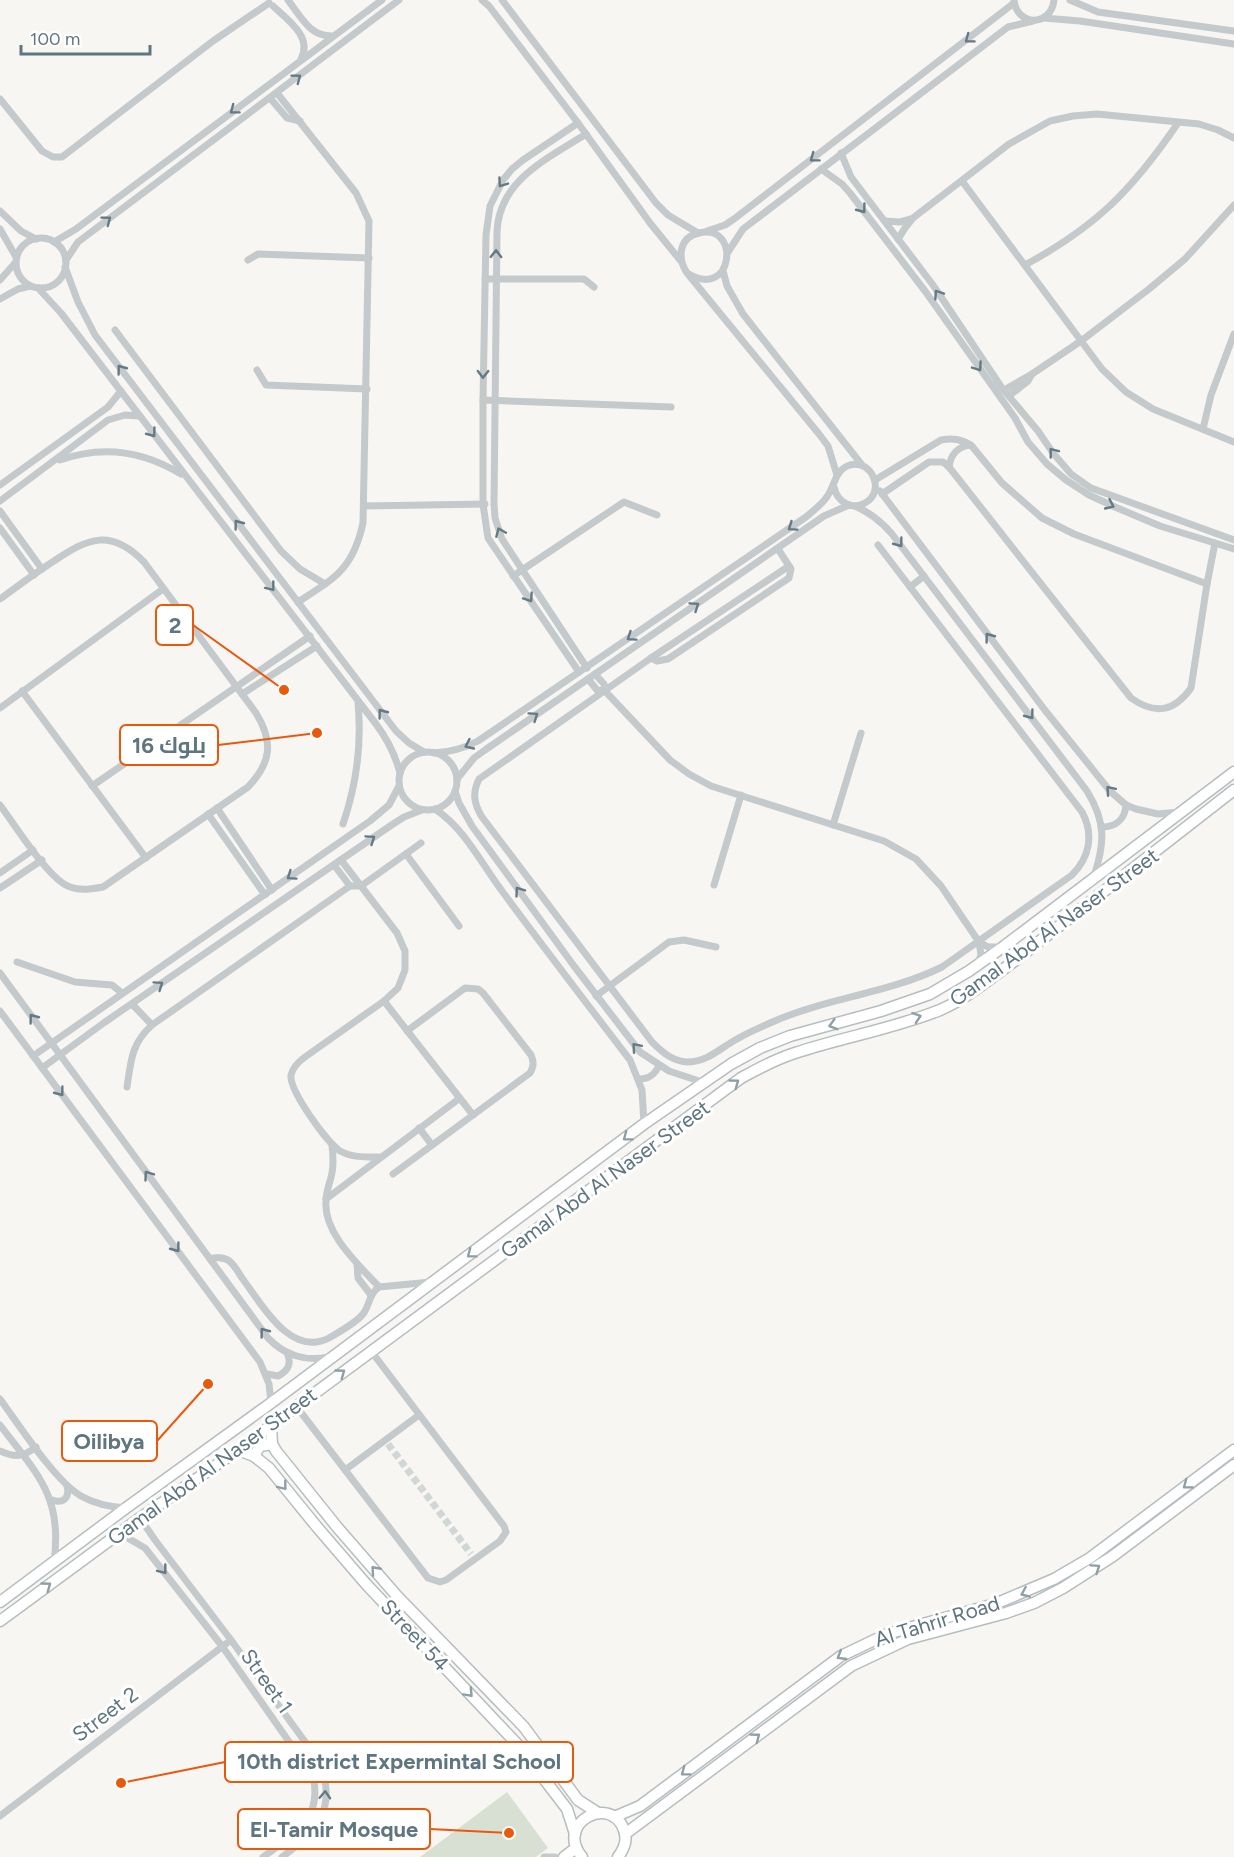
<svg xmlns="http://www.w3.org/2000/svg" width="1234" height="1857" viewBox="0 0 1234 1857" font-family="Figtree,Cairo,sans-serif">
<rect width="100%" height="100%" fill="#f7f6f3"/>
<path fill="#d8dfd3" d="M507,1792L548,1848L536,1857H420Z"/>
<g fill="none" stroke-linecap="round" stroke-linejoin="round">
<path stroke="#d1d6d6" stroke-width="7" stroke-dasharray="7 3.5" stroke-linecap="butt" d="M388,1444L471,1554"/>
<defs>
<g id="secondary">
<path d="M271,1426L272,1444L276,1451L337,1527L397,1596L524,1727L578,1800L598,1813"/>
<path d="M238,1450L254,1456L269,1468L317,1527L366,1584L518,1745L567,1809L575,1834"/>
<path d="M254,1456L260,1446L272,1444"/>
<path d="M0,1602L126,1508L271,1403L644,1124L731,1064L760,1048L790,1036L881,1011L930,994L969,971L1003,947L1234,772"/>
<path d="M0,1621L140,1518L238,1450L741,1078C759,1068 776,1059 795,1053C843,1037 893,1029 940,1010C966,999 990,979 1013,962L1234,790"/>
<path d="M614,1817L640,1806L841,1656L887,1634L995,1604L1054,1579L1090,1558L1234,1450"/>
<path d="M625,1834L851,1666L908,1639L1006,1613L1034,1603L1063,1588L1113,1556L1234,1465"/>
<path d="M564,1857L576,1848"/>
<path d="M582,1857C554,1823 611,1793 624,1830C628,1840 624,1849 618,1857"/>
</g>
</defs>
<use href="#secondary" stroke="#b6bdc0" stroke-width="13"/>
<g stroke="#c4c9cb" stroke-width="7">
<path d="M288,0C301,17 310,37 333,36"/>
<path d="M482,0L489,6L578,123L650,223L680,260"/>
<path d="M502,0L656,203L668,215L698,233"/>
<path d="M1014,0C1017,27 1051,27 1054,0"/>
<path d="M1070,0L1098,12L1234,31"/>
<path d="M273,6C288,20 313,37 301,59"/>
<path d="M1044,18L1080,21L1234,44"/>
<path d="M277,93L356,193L369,221L363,523C353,569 335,578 298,602"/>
<path d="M270,98L287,118L300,121"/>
<path d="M0,99L42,151L53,157H62L213,41L269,3"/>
<path d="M578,123L523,160L512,169L503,180L490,206L486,235L483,400V504L488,538L579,672"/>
<path d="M586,134C547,159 499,180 497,232L494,504L495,518L502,539L587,668"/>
<path d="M841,153L851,177L933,285L1002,388L1038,431L1053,453L1071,474L1091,488L1234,540"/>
<path d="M821,169L842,184L850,193L925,291L1015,418L1028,442L1047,464L1066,480L1089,495L1115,507L1160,526L1234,549"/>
<path d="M962,181L1102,369L1126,392L1153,409L1234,442"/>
<path d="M0,211L21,231L36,239"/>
<path d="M885,221L900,222L911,219"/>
<path d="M0,229L16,257"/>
<path d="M707,231L725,225L734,219L1014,3"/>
<circle cx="41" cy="263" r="25"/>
<path d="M898,239L905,228L913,218L1009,144L1050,121L1073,116L1097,114L1199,124L1218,130L1234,138"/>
<path d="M54,242L76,229L382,0"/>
<path d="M728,252L743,229L1008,27L1033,21"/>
<path d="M66,260L78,242L399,0"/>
<path d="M248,260L258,254L369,258"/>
<path d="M1025,265C1097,226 1132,190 1178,123"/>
<path d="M65,267L78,302L95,335L396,731L409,743L424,752"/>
<path d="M723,271L727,286L743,314L862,465"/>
<path d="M687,273C734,302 741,222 699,233C679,237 677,258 687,273L819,434L828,446L837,475"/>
<path d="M485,279H584L594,287"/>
<path d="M0,280L15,263"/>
<path d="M38,288L61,313L376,724C388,740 395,754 400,773"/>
<path d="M0,299L18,289L30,286"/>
<path d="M115,330L281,551L300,569L325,584"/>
<path d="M257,370L266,385L367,389"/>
<path d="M1004,390L1032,374L1081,341L1149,289L1185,259L1234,205"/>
<path d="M1009,396L1028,381L1032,374"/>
<path d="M483,400L671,407"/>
<path d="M1203,429L1211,395L1234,334"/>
<path d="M60,460C102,445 143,451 181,474"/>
<path d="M949,467C951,454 957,447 970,445"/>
<path d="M875,480L941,440C953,438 960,439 971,445L1002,483L1042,518L1074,534L1207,584"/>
<path d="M0,485L108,407L121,391"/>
<path d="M880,491L1044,709L1110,791L1126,805L1136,809L1158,814L1179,812"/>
<path d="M882,494L929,462H943L949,467L1131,698C1155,715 1174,712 1191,688L1207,584L1215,543"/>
<path d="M0,501L108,420L125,415L139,416"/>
<path d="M364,506L485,504"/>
<path d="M855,506C871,513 881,521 892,534L1087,791C1106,822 1105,843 1094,876"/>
<path d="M0,511L42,569"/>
<path d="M0,528L34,575"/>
<path d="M789,566L651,658L479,779C472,793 474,804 482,817L652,1042C662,1052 672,1061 687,1062C708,1062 720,1048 737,1039C747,1033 759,1028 770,1023C825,998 887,994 942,967L1072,875C1090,857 1094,834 1082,812L878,545"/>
<path d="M513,576L624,502L657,515"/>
<path d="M910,587L924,576"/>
<path d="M0,599C18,586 35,573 54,561C88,538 111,528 144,562L256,713C274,742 271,763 248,787L103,887C92,889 81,891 70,887C49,880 15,825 0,805"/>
<path d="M651,658L657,661L668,659L789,578L791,569L778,549"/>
<path d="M595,674L604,684L605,691L670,760L689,774L711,786L884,841L916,859L941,886L979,942L981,955L978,963"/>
<path d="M588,679L597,690L605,691"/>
<path d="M22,691L146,858"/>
<path d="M242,694L317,646"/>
<path d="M0,708L163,589"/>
<circle cx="428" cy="781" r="29"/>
<path d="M434,753C451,752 463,749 478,741L806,517C813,511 821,505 826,498C835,487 834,470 850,465C872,459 886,492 865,503C851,511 837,501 834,487"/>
<path d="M457,779L474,758L485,750L824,516L849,505"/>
<path d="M92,786L310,636"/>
<path d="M455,791L459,803L472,826L574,966L640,1052L669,1071L705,1083"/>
<path d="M217,808L272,890"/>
<path d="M435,809C465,829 481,863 502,891C544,948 587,1004 630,1060L642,1090L644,1124"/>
<path d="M208,814L265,895"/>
<path d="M343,824C357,783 362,745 358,703"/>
<path d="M833,825L861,733"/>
<path d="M1102,827C1116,827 1125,819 1126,805"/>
<path d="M406,854L459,926"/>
<path d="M341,860L361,886L421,843"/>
<path d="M334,865L350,886"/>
<path d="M0,873L33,850"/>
<path d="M714,885L741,795"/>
<path d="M0,888L42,860"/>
<path d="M979,942L988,947H1002"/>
<path d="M17,962L75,982L112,985L122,993"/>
<path d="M0,973L268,1338C284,1355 306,1362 328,1357"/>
<path d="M596,996L669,942L684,940L716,947"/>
<path d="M384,1001L473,1115"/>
<path d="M132,1004L152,1025"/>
<path d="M0,1011L260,1362L269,1384L271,1403"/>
<path d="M33,1056L370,821L389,805L399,786"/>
<path d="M42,1068L105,1022L393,824L404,817L422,810"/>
<path d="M639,1079C649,1079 655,1075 659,1065"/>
<path d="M127,1087C131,1061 131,1044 152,1025L350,886H361L397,933L405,951V970L398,988L384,1001L305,1057C298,1062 293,1067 291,1075C289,1090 327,1143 340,1151C353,1158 367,1157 381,1157"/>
<path d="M419,1128L432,1145"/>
<path d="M332,1145C333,1155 334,1164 332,1173C330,1183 326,1191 326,1201C323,1233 359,1265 379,1287"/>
<path d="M393,1174L530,1073C534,1066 534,1062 531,1055L483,993L478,989L465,988L407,1031"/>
<path d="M326,1199L460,1098"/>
<path d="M210,1259C216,1257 222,1257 228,1260C234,1264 238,1272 242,1278C261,1303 290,1358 329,1338C339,1332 356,1323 363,1314C370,1305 369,1293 379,1287L431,1282"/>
<path d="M357,1264L358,1278L371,1295"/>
<path d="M267,1374L278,1376C288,1371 292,1364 287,1353"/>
<path d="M0,1399C19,1425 55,1481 81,1496C95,1504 109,1507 126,1508"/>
<path d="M296,1406L428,1578L440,1582L446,1580L500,1541L506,1532L504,1526L371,1351"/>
<path d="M0,1425C37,1474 63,1496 54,1562"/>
<path d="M0,1451C15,1458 23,1457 36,1447"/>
<path d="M345,1470L419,1415"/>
<path d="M52,1500C63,1504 70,1498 67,1486"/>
<path d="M140,1518L155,1540L231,1640L319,1761C338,1807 318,1831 282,1857"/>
<path d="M119,1533L145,1548L222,1646L313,1776C323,1820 294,1834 263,1857"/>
<path d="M0,1816L231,1640"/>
<path d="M544,1857H555"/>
</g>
<use href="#secondary" stroke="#fff" stroke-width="10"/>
</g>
<defs><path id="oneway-chevron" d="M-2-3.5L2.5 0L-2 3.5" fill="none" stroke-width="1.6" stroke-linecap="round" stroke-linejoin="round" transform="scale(1.5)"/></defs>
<g stroke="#647a84">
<use href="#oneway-chevron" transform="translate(969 39) rotate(143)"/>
<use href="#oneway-chevron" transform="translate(297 78) rotate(-37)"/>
<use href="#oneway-chevron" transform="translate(234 110) rotate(143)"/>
<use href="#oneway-chevron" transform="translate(814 158) rotate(143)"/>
<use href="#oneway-chevron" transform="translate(502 183) rotate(125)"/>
<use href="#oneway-chevron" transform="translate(862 209) rotate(53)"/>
<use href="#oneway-chevron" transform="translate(107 220) rotate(-37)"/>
<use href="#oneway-chevron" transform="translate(496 254) rotate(-89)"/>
<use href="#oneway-chevron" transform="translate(938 294) rotate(-124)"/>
<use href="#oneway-chevron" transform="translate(978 367) rotate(55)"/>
<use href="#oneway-chevron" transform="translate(121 369) rotate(-127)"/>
<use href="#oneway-chevron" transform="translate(483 374) rotate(91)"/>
<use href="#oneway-chevron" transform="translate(152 433) rotate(53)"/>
<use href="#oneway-chevron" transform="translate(1053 452) rotate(-128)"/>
<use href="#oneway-chevron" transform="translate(1110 505) rotate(25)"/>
<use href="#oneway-chevron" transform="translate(238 524) rotate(-127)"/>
<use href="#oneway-chevron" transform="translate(792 527) rotate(146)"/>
<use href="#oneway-chevron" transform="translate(500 532) rotate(-113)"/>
<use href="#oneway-chevron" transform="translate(899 543) rotate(53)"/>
<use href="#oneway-chevron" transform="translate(271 587) rotate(52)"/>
<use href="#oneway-chevron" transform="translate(529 598) rotate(56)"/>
<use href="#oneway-chevron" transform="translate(695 606) rotate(-34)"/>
<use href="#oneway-chevron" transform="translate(631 637) rotate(146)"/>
<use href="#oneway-chevron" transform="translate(989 637) rotate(-127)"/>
<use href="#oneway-chevron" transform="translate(382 713) rotate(-127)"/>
<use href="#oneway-chevron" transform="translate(1030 715) rotate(53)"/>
<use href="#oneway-chevron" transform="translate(534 716) rotate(-35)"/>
<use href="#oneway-chevron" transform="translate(469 745) rotate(155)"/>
<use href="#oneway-chevron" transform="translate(1110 790) rotate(-131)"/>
<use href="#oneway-chevron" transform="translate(371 839) rotate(-34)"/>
<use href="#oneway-chevron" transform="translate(291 876) rotate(145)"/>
<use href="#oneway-chevron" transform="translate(519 891) rotate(-126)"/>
<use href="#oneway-chevron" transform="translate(159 985) rotate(-35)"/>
<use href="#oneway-chevron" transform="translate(33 1018) rotate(-127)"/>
<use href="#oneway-chevron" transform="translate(636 1047) rotate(-131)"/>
<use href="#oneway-chevron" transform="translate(60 1092) rotate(53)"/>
<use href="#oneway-chevron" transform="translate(148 1175) rotate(-126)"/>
<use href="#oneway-chevron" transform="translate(176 1248) rotate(53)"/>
<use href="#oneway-chevron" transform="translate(264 1332) rotate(-127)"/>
<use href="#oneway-chevron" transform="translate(163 1570) rotate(52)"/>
<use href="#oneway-chevron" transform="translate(325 1795) rotate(-87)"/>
</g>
<g stroke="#8f9fa6">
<use href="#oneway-chevron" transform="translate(917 1017) rotate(-19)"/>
<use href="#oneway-chevron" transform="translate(833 1025) rotate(164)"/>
<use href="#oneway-chevron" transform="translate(735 1083) rotate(-36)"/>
<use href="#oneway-chevron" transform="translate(627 1137) rotate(143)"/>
<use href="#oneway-chevron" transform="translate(471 1254) rotate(143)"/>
<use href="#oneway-chevron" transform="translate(341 1373) rotate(-36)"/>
<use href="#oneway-chevron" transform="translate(1187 1485) rotate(143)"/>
<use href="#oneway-chevron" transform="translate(283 1486) rotate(52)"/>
<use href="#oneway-chevron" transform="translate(1096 1568) rotate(-34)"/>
<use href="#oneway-chevron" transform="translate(375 1570) rotate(-132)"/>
<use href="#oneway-chevron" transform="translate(47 1586) rotate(-36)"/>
<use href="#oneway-chevron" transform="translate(1025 1593) rotate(157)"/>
<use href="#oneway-chevron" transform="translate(841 1656) rotate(149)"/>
<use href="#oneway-chevron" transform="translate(469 1693) rotate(47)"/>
<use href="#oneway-chevron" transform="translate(756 1737) rotate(-37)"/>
<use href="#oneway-chevron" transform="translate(685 1772) rotate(143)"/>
</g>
<g text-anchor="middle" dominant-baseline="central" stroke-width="6" stroke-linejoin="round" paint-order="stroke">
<g font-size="21" fill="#5f7680" stroke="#fff">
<text transform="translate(1054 927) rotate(-36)">Gamal Abd Al Naser Street</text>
<text transform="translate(605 1179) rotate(-36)">Gamal Abd Al Naser Street</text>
<text transform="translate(212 1466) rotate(-36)">Gamal Abd Al Naser Street</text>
<text transform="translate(937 1621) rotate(-17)">Al Tahrir Road</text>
<text transform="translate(415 1635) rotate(47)">Street 54</text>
<text transform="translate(267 1681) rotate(55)">Street 1</text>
<text transform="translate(105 1714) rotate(-37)">Street 2</text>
</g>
</g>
<path fill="none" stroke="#e8590c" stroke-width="2" d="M284 690L193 625M317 733L218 745M208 1384L157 1441M121 1783L225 1762M509 1833L430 1829"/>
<g fill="#e8590c" stroke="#fff" stroke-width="2">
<circle cx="284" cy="690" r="6"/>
<circle cx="317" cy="733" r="6"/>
<circle cx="208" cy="1384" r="6"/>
<circle cx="121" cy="1783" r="6"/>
<circle cx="509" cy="1833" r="6"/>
</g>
<g fill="#fff" stroke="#e8590c" stroke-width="2">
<rect x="156" y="605" width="37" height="40" rx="6"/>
<rect x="120" y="725" width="98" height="40" rx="6"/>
<rect x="62" y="1421" width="95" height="40" rx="6"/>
<rect x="225" y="1742" width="348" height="40" rx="6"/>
<rect x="238" y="1809" width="192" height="40" rx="6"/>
</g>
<g font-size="22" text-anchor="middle" font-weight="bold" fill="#5f7680">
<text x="175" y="633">2</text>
<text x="169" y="753">بلوك 16</text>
<text x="109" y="1449">Oilibya</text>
<text x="399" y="1769">10th district Expermintal School</text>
<text x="334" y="1837">El-Tamir Mosque</text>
</g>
<path d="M21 45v9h129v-9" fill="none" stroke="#5f7680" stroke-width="3"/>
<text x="30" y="45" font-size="18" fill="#5f7680" stroke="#ffffff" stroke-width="4.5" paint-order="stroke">100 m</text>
</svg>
